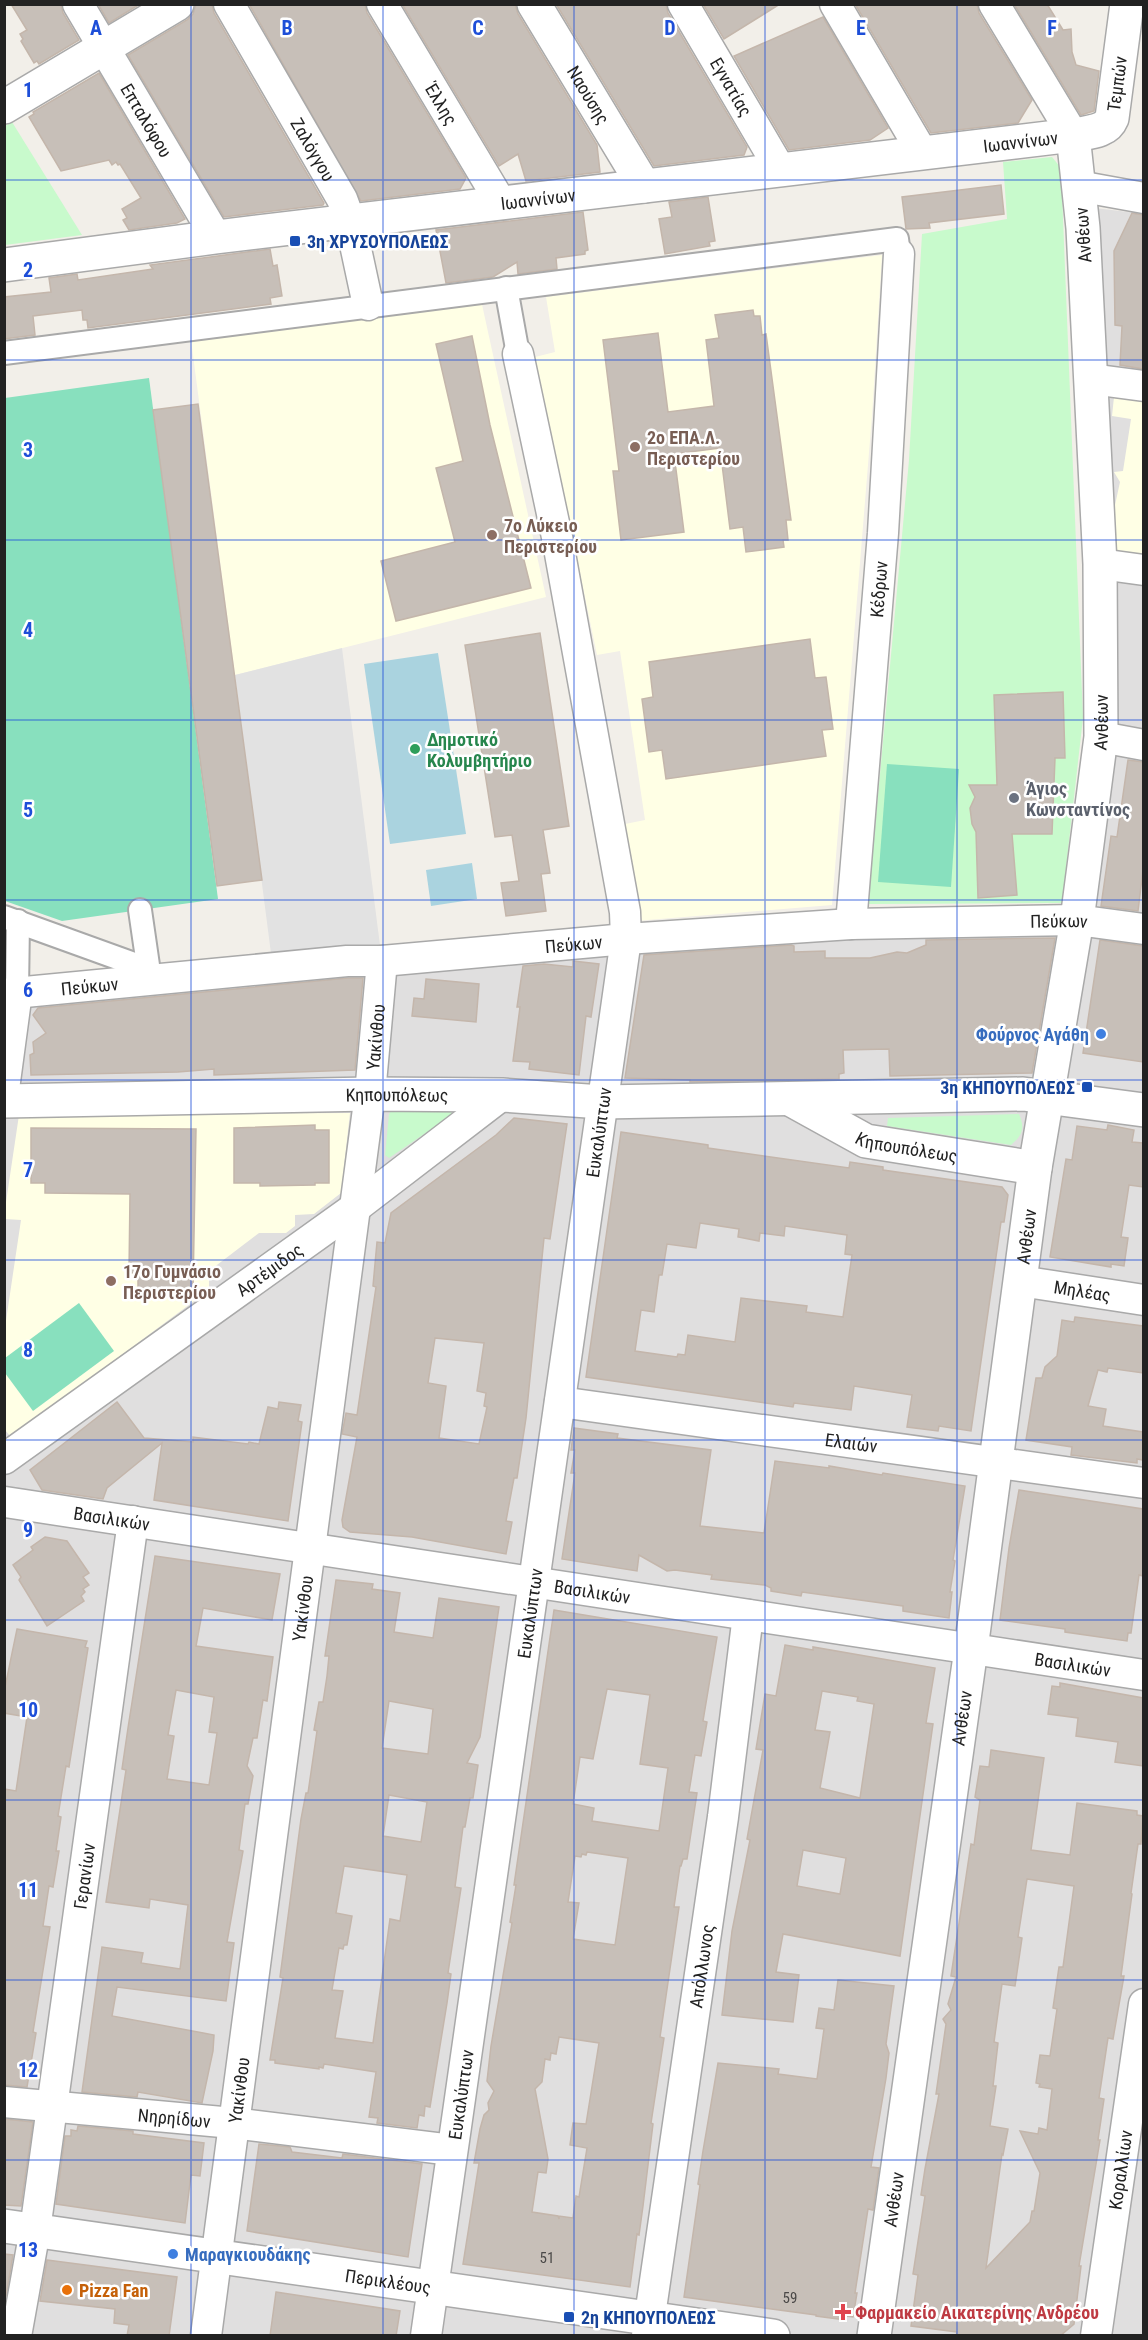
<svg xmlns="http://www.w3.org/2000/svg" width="1148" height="2340" viewBox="0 0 1148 2340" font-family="'Roboto Condensed',sans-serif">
<rect width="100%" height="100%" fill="#f2efe9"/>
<g fill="#e0dfdf">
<path d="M1095,208L1144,214L1143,2335L887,2336L974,1697L1115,730Z"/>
<path d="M1069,923L864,2335L5,2336V1003L322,974Z"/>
</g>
<g fill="#ffffe5">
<path d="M882,255L872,416L832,905L635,921L620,825L645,820L620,651L597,655L535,357L555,352L546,297Z"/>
<path d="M481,300L546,597L235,675L191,340Z"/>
<path d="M1114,397L1143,402V558L1108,555L1110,517L1115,505L1120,482L1114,472L1123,471L1131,419L1112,416Z"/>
<path d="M350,1113L341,1193L314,1214L295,1215V1226L286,1233H259L209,1271V1290L11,1437L5,1430L4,1334L21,1220L5,1219V1209L19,1115Z"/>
</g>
<g fill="#c8facc">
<path d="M12,122L82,235L5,245V126Z"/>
<path d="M1052,157L1061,168L1083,718L1062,903L868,904L909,460L922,234L1007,219L1003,162Z"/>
<path d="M393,1109H451L452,1115L389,1158L385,1155L389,1114Z"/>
<path d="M1019,1114C1025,1128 1023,1135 1011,1145L887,1126L888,1118Z"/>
</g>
<g fill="#88e0be">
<path d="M149,378L218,899L62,921L5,901V398Z"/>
<path d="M887,764L959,769L951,887L878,882Z"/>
<path d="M79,1303L114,1351L33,1411L5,1373V1358Z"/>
</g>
<path fill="#e2e2e2" d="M342,648L382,961L273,969L235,675Z"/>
<g fill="#aad3df">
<path d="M438,653L466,834L390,844L364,664Z"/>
<path d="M472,863L477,899L431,906L426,870Z"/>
</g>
<g fill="#c7bfb8" stroke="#c4b6ab" stroke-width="1.5" fill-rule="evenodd">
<path d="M11,4H61L63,13L79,40L39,64L37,61L34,63L21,41L23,39L20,34L27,30Z"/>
<path d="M98,4H140L109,23Z"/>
<path d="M196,4H212L214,13L324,203L323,205L224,217L128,55L187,20L193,14Z"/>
<path d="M249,4H365L367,13L466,178L460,189L361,201Z"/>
<path d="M402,4H515L518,14L597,145L600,172L526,181L518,154L499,166Z"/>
<path d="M556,4H666L668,13L747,147L744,155L654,166Z"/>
<path d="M703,4H780L724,39Z"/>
<path d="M855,4H977L979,13L1032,100L1018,123L931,133Z"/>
<path d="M1014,4H1047L1063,30L1071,29L1072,52L1076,65L1099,71L1094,111L1081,115Z"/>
<path d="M823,17L888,128L870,140L789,150L734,56Z"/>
<path d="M99,73L185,219L177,223L129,230L123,220L127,218L122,209L141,198L120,164L118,165L116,162L112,165L109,160L61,171L29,117L34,114L33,112Z"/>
<path d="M1001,185L1004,214L929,223L930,228L906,229L902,197Z"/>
<path d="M708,197L715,241L709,242L710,246L665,254L659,219L672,217L669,202Z"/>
<path d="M583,212L588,250L585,251V254L556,258L557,269L518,274L517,262L493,277L446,283L436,230Z"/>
<path d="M1132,213L1143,215V369L1120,365L1122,326L1115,325L1114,251Z"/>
<path d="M270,249L273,266L277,265L282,296L270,298L271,304L88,328L87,320H83L82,310L33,316L35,335L4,339V297L51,292L49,278L77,274L78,280L153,269L150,265Z"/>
<path d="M753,310L754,316H760L762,335L766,334L791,520H786L788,540H783L784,547L746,552L743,527L730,529L720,448L674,454L684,532L621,540L613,471H619L603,340L658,333L668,412L714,406L706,340L719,338L715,315Z"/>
<path d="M472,336L490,425L531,588L396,621L381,561L455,542L436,468L463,461L436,344Z"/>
<path d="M198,404L262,880L217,886L153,410Z"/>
<path d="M540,633L569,826L543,830L550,873L541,874L546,911L506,916L501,883L519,881L512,835L495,837L465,645Z"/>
<path d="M810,639L815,678L826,677L833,729L822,730L826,756L666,779L662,750L649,752L642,699L653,697L649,662Z"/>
<path d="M1063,692L1065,758H1055L1052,834H1012L1017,895L978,898L976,832L972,824L970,808L975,797L969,785H997L994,695Z"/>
<path d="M1128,760L1143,762V870L1138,911L1101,906L1111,836L1117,837Z"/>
<path d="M1055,938L1032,1073L890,1076L889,1049L843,1050L844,1073L839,1074V1079L690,1082V1080L625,1078L644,955L791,945L794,946V952L825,951V958H870L897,952L907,953L926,945V940Z"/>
<path d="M1100,940L1143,946V1062L1083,1053Z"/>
<path d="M573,961L599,964L591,1017L586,1016L579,1075L529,1069L530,1062L513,1061L520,1007H517L523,966L544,964L573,967Z"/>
<path d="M348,978H363L355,1070L214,1075V1069L178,1072L31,1075L30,1055L34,1053L33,1042L46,1033L33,1015L38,1008Z"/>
<path d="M426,979L479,984L476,1022L412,1016L414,998L424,999Z"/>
<path d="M514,1118L567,1124L550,1239L544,1238L526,1418L517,1478H514L506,1521L512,1522L506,1554L412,1537L350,1532L343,1527L342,1520L357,1437L342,1434L346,1413L357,1415L376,1287L373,1286L377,1242L385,1243L391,1213L496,1135ZM435,1338L484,1343L477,1391L486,1393L484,1406L487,1407L479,1444L439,1438L446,1386L428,1383Z"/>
<path d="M315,1125V1130H329V1183H315V1185L260,1186V1183H234V1128Z"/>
<path d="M1108,1125L1134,1130L1132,1142L1143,1143V1187L1129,1185L1121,1237L1128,1238L1124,1266L1111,1264V1267L1050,1257L1066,1159L1072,1160L1077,1126L1107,1130Z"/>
<path d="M31,1128L196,1129L193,1289L138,1288V1273H129L130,1194L45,1193V1183H31Z"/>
<path d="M621,1132L708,1145V1148L849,1168L850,1162L883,1167V1170L1002,1187L1008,1195L1004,1222H1001L971,1431L939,1426L938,1431L907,1427L912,1395L854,1386L851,1410L794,1403L793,1407L586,1377ZM700,1223L739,1229L738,1237L759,1241L760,1233L784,1236L785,1226L847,1235L845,1254L852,1255L843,1317L806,1312L807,1306L741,1298L735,1342L688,1335L685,1355L678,1354L677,1357L635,1351L641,1310L654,1312L659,1275H662L667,1244L696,1248Z"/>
<path d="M1075,1317L1143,1326V1373L1108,1368L1107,1372L1098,1370L1088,1406L1106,1409L1103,1426L1143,1432V1460L1137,1459V1463L1071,1455L1072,1447L1026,1440L1036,1378H1042L1045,1367L1057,1356L1062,1320L1074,1322Z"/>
<path d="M117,1402L144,1438L193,1442V1437L248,1444L249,1442L259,1444L268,1407L278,1409L279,1402L301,1405L298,1421L302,1422L288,1521L154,1500L162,1443L107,1488L103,1499L42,1490L30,1470Z"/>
<path d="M574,1428L618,1434L617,1438L711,1450L700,1526L764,1533L775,1461L829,1468V1466L882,1475L883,1473L965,1486L953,1560L955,1561L950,1592H952L949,1618L903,1611V1606L802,1592L801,1596L771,1591V1588L765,1585L711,1579L712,1575L675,1570L667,1571L639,1555L637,1571L562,1559L575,1473H571L575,1450H571Z"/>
<path d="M1019,1490L1143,1509V1576L1139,1575L1131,1633H1128L1127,1641L1065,1632V1629L1000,1620L1009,1548Z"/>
<path d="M45,1537L67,1541L89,1573L83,1577L89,1585L83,1589L85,1592L81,1596L84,1601L47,1626L19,1580L21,1577L13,1565L33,1550L31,1547Z"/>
<path d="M155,1556L280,1574L272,1620L203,1608L196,1646L273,1657L267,1701L263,1700L257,1738H253L247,1766L253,1776L248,1804H245L239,1850L243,1851L227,1942L234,1943L226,2001L117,1987L112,2016L214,2035L213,2051L202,2103L138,2092L137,2097L82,2092L102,1947L143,1953L141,1963L180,1969L188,1905L150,1899L149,1908L106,1902L126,1770L122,1769L128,1728ZM176,1690L214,1697L209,1732L217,1733L209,1785L167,1779L174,1736L168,1735Z"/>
<path d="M336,1580L373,1584L372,1589L400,1593L394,1632L433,1638L439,1598L499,1607L480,1737L467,1763L478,1765L473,1798H470L465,1827H463L455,1887L461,1888L448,1973L451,1974L447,2003L430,2107L425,2106L424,2116L419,2115L417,2128L377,2123L378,2118L369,2117L376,2072L324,2064L323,2068L319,2067V2069L275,2063V2060H270L283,1978L280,1977L301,1819L306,1793H308L317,1731L314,1730L319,1702H323L327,1676L329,1656H325ZM389,1701L433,1709L428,1754L382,1748ZM389,1795L427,1802L421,1842L383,1836ZM344,1866L407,1875L400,1921L390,1919L373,2043L335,2038L343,1991L332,1990L339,1948L343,1949L344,1945H347L352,1916L336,1913Z"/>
<path d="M554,1610L717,1637L703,1721L707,1722L701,1756L695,1755L689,1792L697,1793L687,1859H683L681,1866H680L674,1907H679L660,2037L664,2038L651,2123L653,2124L643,2206L639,2235L637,2234L630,2287L463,2264L479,2163H474L480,2129L484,2115L489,2110L488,2103L494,2091L487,2081L491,2046L512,1923L510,1922L516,1885H514ZM607,1689L650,1695L640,1764L668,1768L659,1831L592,1821L594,1808L573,1804L580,1757L593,1759ZM587,1852L628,1858L615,1945L573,1939L579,1903L568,1902L575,1856L581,1857L582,1854L586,1855ZM559,2037L599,2043L586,2124L573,2123L570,2145L587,2148L579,2197L576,2196L573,2218L559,2216V2219L558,2216L532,2212L538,2172L546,2173L548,2159L535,2089L542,2082L545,2059L550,2060L551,2053L556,2054Z"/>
<path d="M17,1629L87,1641L85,1647L88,1648L69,1767L66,1766L58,1816L61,1817L56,1851H59L53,1887L49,1886L43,1926L50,1927L33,2032L36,2033L27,2087L4,2085V1789L16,1791L27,1717L4,1713V1692Z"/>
<path d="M785,1645L813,1650V1647L935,1668L926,1723L933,1724L900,1956L783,1934L776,1972L799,1975L793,2022L722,2015L732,1931L750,1840L747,1839L763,1750L756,1749L765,1694L776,1696ZM822,1691L858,1697L857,1701L874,1704L860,1798L820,1788L830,1732L815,1730ZM803,1850L846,1858L840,1894L797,1886Z"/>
<path d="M1060,1683L1143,1698V1766L1115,1762L1118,1742L1076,1736L1078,1718L1048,1714L1052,1686L1060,1687Z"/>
<path d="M991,1750L1044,1758L1031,1850L1070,1855L1077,1803L1137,1811V1815L1143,1816L1141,1844H1138L1131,1893L1132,1894L1121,1976H1124L1113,2039L1108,2038L1099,2098L1104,2099L1098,2140H1100L1079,2266H1081L1074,2324L1060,2336H956L957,2332L911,2326L918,2275L913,2274L925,2196L921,2195L925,2169L939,2094H936L946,2024L943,2019L951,2010L948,2004L956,1977L951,1976L971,1844L974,1845L980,1800L975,1797L980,1766L989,1767ZM1027,1879L1074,1886L1063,1967H1059L1053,2008L1057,2009L1050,2056L1040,2055L1036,2083L1040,2084L1039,2087L1052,2089L1047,2130L1039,2128L1038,2134L1020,2131L1040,2173L1034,2211H1032L1030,2222L986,2268L1002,2154L1003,2155L1008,2129L990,2126L996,2086H993L998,2043L994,2042L1002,1984L1015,1986L1022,1938L1018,1937Z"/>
<path d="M838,1980L894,1986L886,2044L889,2053L886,2078L871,2167L879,2168L873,2210L868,2209L855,2293H857L853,2317L846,2316L845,2320L816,2316V2315L684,2297L700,2185L698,2184L703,2151L718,2063L779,2069L778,2074L817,2079L824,2029L816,2028L819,2008L834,2010Z"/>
<path d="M4,2119L33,2122L21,2206L4,2205Z"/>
<path d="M78,2126L133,2131V2134L204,2143L200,2176L191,2175L185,2223L56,2204L65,2136H71V2130L77,2131Z"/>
<path d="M259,2144L290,2147L292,2152L342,2158L343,2154L422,2164L408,2257L247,2231Z"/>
<path d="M4,2254L13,2255L6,2296H4Z"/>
<path d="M47,2260L177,2277L169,2336H127L129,2325L114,2323L115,2309L40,2301Z"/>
<path d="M276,2292L400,2311L396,2336H270Z"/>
</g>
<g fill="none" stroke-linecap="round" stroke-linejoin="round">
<defs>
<g id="pedestrian">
<path d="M506,288L518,354"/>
<path d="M4,353L897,239L899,254"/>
<path d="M140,910L150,979"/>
<path d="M4,917L148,969"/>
<path d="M17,992L18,921"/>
</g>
<g id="minor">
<path id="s1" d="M78,4L216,237"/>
<path id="s2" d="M229,4L342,199L350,221L368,305"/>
<path id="s3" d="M382,4L501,203"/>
<path id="s4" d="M683,4L780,169"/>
<path d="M835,4L922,152"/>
<path d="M994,4L1073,135"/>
<path d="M1078,186L1144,198"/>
<path d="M1091,379L1144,386"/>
<path d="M1100,564L1144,570"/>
<path d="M1101,737L1144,745"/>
<path id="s5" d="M851,924L883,533L899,254"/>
<path id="s6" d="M4,994L347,961H382L626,939L851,924L1077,920L1144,929"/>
<path d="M4,1089L17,992"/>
<path id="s7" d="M1020,1281L1144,1300"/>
<path id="s8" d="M560,1402L1144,1483"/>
<path id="s9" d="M4,1459L356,1207L502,1095"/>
<path id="s10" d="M5,1502L1144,1675"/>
<path id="s11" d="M4,2102L233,2123L452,2150"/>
<path id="s12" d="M16,2336L35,2230L133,1521"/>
<path id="s13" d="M206,2336L370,1094L382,961"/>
<path id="s14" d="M426,2336L626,939L625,912L557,537L518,354"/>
<path id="s15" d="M647,2336L723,1817L748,1615"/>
<path id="s16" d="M1096,2336L1144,2004"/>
</g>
<g id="tertiary">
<path id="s17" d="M534,4L644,186"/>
<path d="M4,107L177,4"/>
<path id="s18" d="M4,265L216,237L1073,135C1087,132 1106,133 1112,118L1127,4"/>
<path id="s19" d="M790,1099L866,1141L1035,1168"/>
<path id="s20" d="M4,1101L370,1094L502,1095L602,1102L1023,1094L1144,1110"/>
<path id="s21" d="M4,2226L773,2336"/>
<path id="s22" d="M874,2336L971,1649L1035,1168L1077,920L1101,737L1100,564L1083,228L1073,135"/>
</g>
</defs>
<use href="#pedestrian" stroke="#a9a9a9" stroke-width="26"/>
<use href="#minor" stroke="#a9a9a9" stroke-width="33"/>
<use href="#tertiary" stroke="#a9a9a9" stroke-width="36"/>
<use href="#pedestrian" stroke="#fff" stroke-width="22"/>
<use href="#minor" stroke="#fff" stroke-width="30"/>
<use href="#tertiary" stroke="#fff" stroke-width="33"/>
</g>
<path fill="none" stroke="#1d4ed8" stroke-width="1.5" stroke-opacity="0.55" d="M191,4V2336M383,4V2336M574,4V2336M765,4V2336M957,4V2336M4,180H1144M4,360H1144M4,540H1144M4,720H1144M4,900H1144M4,1080H1144M4,1260H1144M4,1440H1144M4,1620H1144M4,1800H1144M4,1980H1144M4,2160H1144"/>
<g fill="#1a4fb4" stroke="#fff" stroke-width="2">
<rect x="289" y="235" width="12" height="12" rx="3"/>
<rect x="1081" y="1081" width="12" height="12" rx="3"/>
<rect x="563" y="2311" width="12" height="12" rx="3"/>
</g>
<g fill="#8d6e63" stroke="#fff" stroke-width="2">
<circle cx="635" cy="447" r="6"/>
<circle cx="492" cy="535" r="6"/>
<circle cx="111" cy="1281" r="6"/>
</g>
<circle fill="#2e9e5b" stroke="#fff" stroke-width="2" cx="415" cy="749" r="6"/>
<circle fill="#6b7280" stroke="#fff" stroke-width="2" cx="1014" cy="798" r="6"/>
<g fill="#3f7fe0" stroke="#fff" stroke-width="2">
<circle cx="1101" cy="1034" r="6"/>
<circle cx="173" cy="2254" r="6"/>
</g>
<circle fill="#e8710a" stroke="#fff" stroke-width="2" cx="67" cy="2290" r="6"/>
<path fill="#e0444e" stroke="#fff" stroke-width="2" d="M840 2303h6v6h6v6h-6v6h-6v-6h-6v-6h6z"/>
<g text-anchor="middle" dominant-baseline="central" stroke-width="5" stroke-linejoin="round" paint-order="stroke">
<g font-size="15" fill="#4b4948">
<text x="547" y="2258">51</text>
<text x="790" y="2298">59</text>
</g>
<g font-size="18" fill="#222" stroke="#fff">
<text stroke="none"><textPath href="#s18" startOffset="1156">Τεμπών</textPath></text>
<text stroke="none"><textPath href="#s4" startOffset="96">Εγνατίας</textPath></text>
<text stroke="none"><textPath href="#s17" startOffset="106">Ναούσης</textPath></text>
<text stroke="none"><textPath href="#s3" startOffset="116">Έλλης</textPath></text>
<text stroke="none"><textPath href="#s1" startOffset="135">Επταλόφου</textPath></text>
<text stroke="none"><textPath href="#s18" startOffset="1024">Ιωαννίνων</textPath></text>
<text stroke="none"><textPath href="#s2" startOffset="168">Ζαλόγγου</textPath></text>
<text stroke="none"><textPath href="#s18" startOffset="538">Ιωαννίνων</textPath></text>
<text transform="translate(1083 235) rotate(-94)">Ανθέων</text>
<text stroke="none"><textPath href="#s5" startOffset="336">Κέδρων</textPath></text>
<text stroke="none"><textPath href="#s22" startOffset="1630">Ανθέων</textPath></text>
<text stroke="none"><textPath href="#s6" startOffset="1058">Πεύκων</textPath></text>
<text stroke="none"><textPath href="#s6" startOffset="572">Πεύκων</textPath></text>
<text stroke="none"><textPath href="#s6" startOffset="86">Πεύκων</textPath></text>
<text stroke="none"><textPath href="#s13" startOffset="1310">Υακίνθου</textPath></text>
<text stroke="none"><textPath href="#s20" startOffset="393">Κηπουπόλεως</textPath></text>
<text stroke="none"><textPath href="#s14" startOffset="1216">Ευκαλύπτων</textPath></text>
<text stroke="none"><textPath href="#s19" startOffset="128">Κηπουπόλεως</textPath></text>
<text stroke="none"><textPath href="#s22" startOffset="1110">Ανθέων</textPath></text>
<text stroke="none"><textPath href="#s9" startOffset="326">Αρτέμιδος</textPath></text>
<text stroke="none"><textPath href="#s7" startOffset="63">Μηλέας</textPath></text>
<text stroke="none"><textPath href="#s8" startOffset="294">Ελαιών</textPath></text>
<text stroke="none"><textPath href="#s10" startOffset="108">Βασιλικών</textPath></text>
<text stroke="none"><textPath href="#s10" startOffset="594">Βασιλικών</textPath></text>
<text stroke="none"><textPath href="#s13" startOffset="734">Υακίνθου</textPath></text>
<text stroke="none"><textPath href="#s14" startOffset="730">Ευκαλύπτων</textPath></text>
<text stroke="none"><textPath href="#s10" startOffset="1080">Βασιλικών</textPath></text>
<text stroke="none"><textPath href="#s22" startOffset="624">Ανθέων</textPath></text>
<text stroke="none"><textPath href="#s12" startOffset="465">Γερανίων</textPath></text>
<text stroke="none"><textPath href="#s15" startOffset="374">Απόλλωνος</textPath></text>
<text stroke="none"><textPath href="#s13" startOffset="248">Υακίνθου</textPath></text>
<text stroke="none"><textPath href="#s14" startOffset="244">Ευκαλύπτων</textPath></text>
<text stroke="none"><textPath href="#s11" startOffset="171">Νηρηίδων</textPath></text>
<text stroke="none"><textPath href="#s16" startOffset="168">Κοραλλίων</textPath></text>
<text stroke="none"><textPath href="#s22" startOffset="138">Ανθέων</textPath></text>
<text stroke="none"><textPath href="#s21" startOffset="388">Περικλέους</textPath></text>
</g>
<g font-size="18" font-weight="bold" fill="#164399" stroke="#fff" text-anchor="start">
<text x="307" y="241">3η ΧΡΥΣΟΥΠΟΛΕΩΣ</text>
<text x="1075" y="1087" text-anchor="end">3η ΚΗΠΟΥΠΟΛΕΩΣ</text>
<text x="581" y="2317">2η ΚΗΠΟΥΠΟΛΕΩΣ</text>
</g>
<g font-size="18" font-weight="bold" fill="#785e54" stroke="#fff" text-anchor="start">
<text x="647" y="437">2ο ΕΠΑ.Λ.<tspan x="647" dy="21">Περιστερίου</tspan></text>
<text x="504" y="525">7ο Λύκειο<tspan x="504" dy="21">Περιστερίου</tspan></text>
<text x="123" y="1271">17ο Γυμνάσιο<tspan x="123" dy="21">Περιστερίου</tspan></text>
</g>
<g font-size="18" font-weight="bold" fill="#27864d" stroke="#fff" text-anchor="start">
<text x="427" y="739">Δημοτικό<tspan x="427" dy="21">Κολυμβητήριο</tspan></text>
</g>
<g font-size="18" font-weight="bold" fill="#5b616d" stroke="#fff" text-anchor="start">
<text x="1026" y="788">Άγιος<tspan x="1026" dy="21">Κωνσταντίνος</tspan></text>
</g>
<g font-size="18" font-weight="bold" fill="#366cbe" stroke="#fff" text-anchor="end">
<text x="1089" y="1034">Φούρνος Αγάθη</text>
<text x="185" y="2254" text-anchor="start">Μαραγκιουδάκης</text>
</g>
<g font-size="18" font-weight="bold" fill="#c56008" stroke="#fff" text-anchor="start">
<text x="79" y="2290">Pizza Fan</text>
</g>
<g font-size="18" font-weight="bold" fill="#be3a42" stroke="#fff" text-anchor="start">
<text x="855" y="2312">Φαρμακείο Αικατερίνης Ανδρέου</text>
</g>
</g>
<g font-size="20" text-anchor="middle" font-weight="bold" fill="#1d4ed8" stroke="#fff" stroke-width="5" stroke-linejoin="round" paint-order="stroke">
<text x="96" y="35">A</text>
<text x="287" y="35">B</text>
<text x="478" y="35">C</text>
<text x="670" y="35">D</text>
<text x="861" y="35">E</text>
<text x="1052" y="35">F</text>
<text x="28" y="97">1</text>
<text x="28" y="277">2</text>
<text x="28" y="457">3</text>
<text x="28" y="637">4</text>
<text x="28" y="817">5</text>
<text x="28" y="997">6</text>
<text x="28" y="1177">7</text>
<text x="28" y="1357">8</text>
<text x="28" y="1537">9</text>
<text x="28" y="1717">10</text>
<text x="28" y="1897">11</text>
<text x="28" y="2077">12</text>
<text x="28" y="2257">13</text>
</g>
<rect width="1148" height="2340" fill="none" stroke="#222222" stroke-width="12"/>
</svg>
